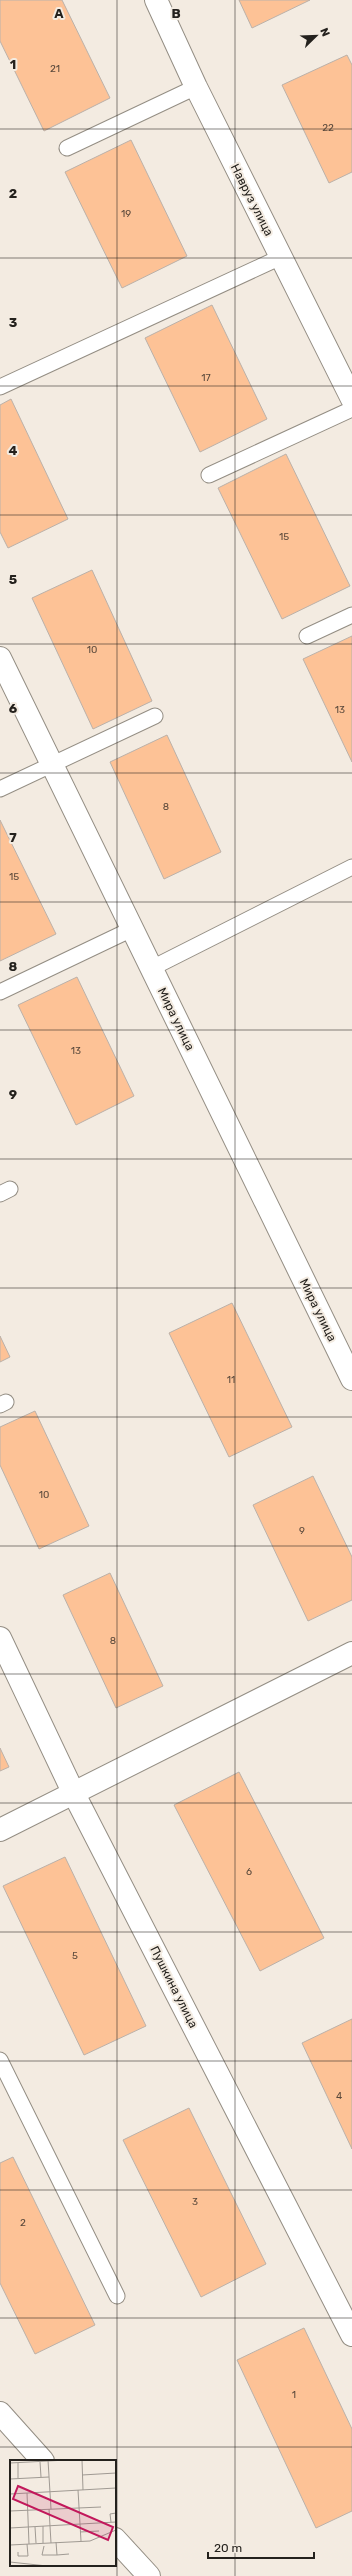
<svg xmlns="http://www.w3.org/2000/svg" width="352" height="2576" viewBox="0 0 352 2576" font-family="Rubik,sans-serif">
<rect width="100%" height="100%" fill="#f3ebe1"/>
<g fill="#fdc296" stroke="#bbb1a9">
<path d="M0,0H62L110,98L44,131L0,41Z"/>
<path d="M239,0H310L252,28Z"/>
<path d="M347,55L352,65V172L329,183L282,85Z"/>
<path d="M131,140L187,256L122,288L65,172Z"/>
<path d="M212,305L267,419L200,452L145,338Z"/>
<path d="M11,399L68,519L8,548L0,532V405Z"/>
<path d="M286,454L350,586L282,619L218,488Z"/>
<path d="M92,570L152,701L93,729L32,598Z"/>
<path d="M352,636V762L303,659Z"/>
<path d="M167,735L221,852L164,879L110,762Z"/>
<path d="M0,820L56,934L0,961Z"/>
<path d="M77,977L134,1096L76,1125L18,1005Z"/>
<path d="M232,1303L292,1427L229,1457L169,1333Z"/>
<path d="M0,1336L10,1357L0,1362Z"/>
<path d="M35,1411L89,1526L39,1549L0,1465V1427Z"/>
<path d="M313,1476L352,1557V1600L308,1621L253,1505Z"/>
<path d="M110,1573L163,1686L116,1708L63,1595Z"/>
<path d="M0,1748L9,1767L0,1771Z"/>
<path d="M239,1772L324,1938L260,1971L174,1805Z"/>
<path d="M65,1857L146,2026L84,2055L3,1886Z"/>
<path d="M352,2019V2149L302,2043Z"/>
<path d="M189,2108L266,2264L201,2297L123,2140Z"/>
<path d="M13,2157L95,2325L35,2354L0,2283V2163Z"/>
<path d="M304,2328L352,2429V2511L316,2528L237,2360Z"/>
</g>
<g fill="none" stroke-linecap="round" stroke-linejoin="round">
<defs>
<g id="lane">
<path d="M67,148L196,87"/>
<path d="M0,387L281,257"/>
<path d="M209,475L352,409"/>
<path d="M307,636L352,615"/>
<path d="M0,789L155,716"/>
<path d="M152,968L352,867"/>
<path d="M0,992L132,929"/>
<path d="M0,1194L10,1189"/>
<path d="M0,1405L6,1402"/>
<path d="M0,2060L117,2296"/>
</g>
<g id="street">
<path d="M156,0L196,87L352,399"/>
<path d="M0,658L352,1379"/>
<path d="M0,1638L74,1794L352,2335"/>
<path d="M0,1830L352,1653"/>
<path d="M0,2413L43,2461"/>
<path d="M115,2539L149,2576"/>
</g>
</defs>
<use href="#lane" stroke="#948e84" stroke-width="17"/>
<use href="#street" stroke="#948e84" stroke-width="24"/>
<use href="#lane" stroke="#fff" stroke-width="15"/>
<use href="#street" stroke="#fff" stroke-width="22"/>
</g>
<path fill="none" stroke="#24211d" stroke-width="1" stroke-opacity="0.55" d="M117,0V2576M235,0V2576M0,129H352M0,258H352M0,386H352M0,515H352M0,644H352M0,773H352M0,902H352M0,1030H352M0,1159H352M0,1288H352M0,1417H352M0,1546H352M0,1674H352M0,1803H352M0,1932H352M0,2061H352M0,2190H352M0,2318H352M0,2447H352"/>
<g text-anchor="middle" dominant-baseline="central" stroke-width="4" stroke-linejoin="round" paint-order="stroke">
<g font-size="10" fill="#5a493b">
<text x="55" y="69">21</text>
<text x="328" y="128">22</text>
<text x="126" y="214">19</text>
<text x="206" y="378">17</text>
<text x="284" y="537">15</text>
<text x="92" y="650">10</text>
<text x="340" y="710">13</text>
<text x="166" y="807">8</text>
<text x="14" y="877">15</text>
<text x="76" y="1051">13</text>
<text x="231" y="1380">11</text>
<text x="44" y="1495">10</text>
<text x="302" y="1531">9</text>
<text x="113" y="1641">8</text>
<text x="249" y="1872">6</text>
<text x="75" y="1956">5</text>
<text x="339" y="2096">4</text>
<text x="195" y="2202">3</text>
<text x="23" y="2223">2</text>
<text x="294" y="2395">1</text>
</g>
<g font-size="12" fill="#24211d" stroke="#f3ebe1">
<text transform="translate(252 200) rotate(63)">Навруз улица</text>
<text transform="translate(176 1019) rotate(64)">Мира улица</text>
<text transform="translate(318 1310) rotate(64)">Мира улица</text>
<text transform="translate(174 1987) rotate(63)">Пушкина улица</text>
</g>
</g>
<g transform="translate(10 2460)">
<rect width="106" height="106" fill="#f3ebe1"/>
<path fill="none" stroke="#a09a93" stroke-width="1" d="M38,0L41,49M72,0L73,30M30,2L31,17M0,3L57,0M8,3V18M72,15L106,13M0,19L39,17M68,30L71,81M17,33L19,84M0,34L106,28M39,49L41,83M0,51L91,47M101,62L100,54L106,53M33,66V83M25,67L26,83M0,68L106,62M70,72L89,71M46,82L47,95L59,94M0,85L80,81L106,70M34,86L32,95H47M8,92V96H18L17,84M0,102L37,106"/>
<path fill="#c2185b" fill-opacity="0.15" stroke="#c2185b" stroke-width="2" d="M8,26L103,67L98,80L3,39Z"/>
<rect width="106" height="106" fill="none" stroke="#24211d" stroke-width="2"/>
</g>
<g font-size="13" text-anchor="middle" font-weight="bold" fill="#24211d" stroke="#f3ebe1" stroke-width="4" stroke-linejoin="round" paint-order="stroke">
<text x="59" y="18">A</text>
<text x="176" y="18">B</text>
<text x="13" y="69">1</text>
<text x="13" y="198">2</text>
<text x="13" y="327">3</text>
<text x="13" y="455">4</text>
<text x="13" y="584">5</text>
<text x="13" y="713">6</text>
<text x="13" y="842">7</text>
<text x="13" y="971">8</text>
<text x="13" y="1099">9</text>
</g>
<g transform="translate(316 36) rotate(67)" stroke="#f3ebe1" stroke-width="3" paint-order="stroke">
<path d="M0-3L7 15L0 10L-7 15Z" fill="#24211d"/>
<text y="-6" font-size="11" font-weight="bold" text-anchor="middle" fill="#24211d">N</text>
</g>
<path d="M208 2552v6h106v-6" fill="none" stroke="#24211d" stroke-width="2"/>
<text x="214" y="2552" font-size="12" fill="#24211d" stroke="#f3ebe1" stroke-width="3" paint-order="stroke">20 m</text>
</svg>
